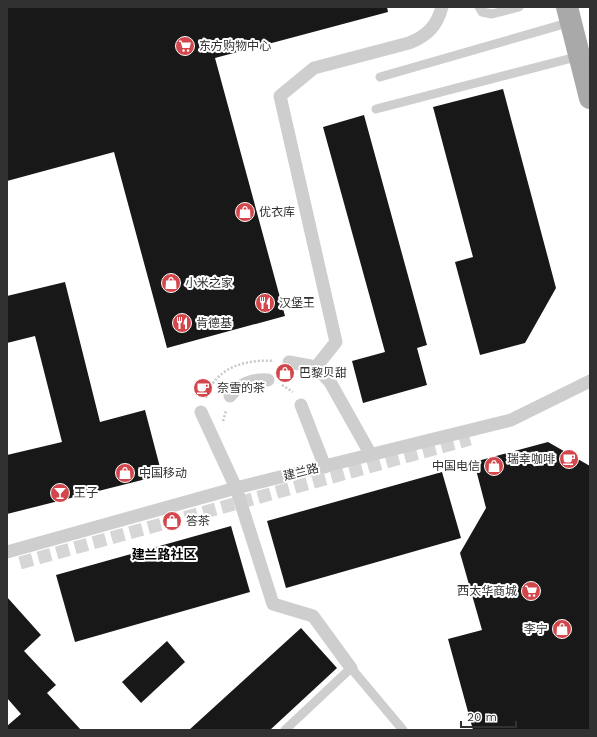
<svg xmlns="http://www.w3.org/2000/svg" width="597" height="737" viewBox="0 0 597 737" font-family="'Work Sans','Noto Sans SC',sans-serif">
<rect width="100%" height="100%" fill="#fff"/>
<g fill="#181818">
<path d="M7,7H387L388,12L215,58L285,316L167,348L114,152L7,181Z"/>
<path d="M503,89L556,288L525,343L480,355L455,262L473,257L433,107Z"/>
<path d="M364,115L427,345L417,348L427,385L363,403L352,361L385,352L323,127Z"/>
<path d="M65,282L100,422L145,410L162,475L7,514V455L62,442L35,336L7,343V296Z"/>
<path d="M548,442L590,466V730H473L448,639L482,630L460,553L486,508L474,462Z"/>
<path d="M442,472L461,538L286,588L267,521Z"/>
<path d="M231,526L250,592L75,642L56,575Z"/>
<path d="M7,597L41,635L24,651L56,685L47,693L81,730H7V726L21,714L7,698Z"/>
<path d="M301,628L337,668L270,730H189Z"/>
<path d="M167,641L185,662L141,703L122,682Z"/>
</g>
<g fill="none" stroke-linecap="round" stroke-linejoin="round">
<path stroke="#d6d6d6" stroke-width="13" stroke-dasharray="13 6" stroke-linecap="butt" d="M20,563L470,439"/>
<g stroke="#c8c8c8" stroke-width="2.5" stroke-dasharray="2 2" stroke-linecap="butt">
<path d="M282,385L293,392"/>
<path d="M206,398C215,367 246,359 274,361"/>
<path d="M223,421L226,411"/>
</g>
<g stroke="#cecece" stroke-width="9">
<path d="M479,7L482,12L492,14L519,7"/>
<path d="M380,77L571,22"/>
<path d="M376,109L580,56"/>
<path d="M285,730L351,668L403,730"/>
</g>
<g stroke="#cecece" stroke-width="13">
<path d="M289,362L316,367L330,382L371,455"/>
<path d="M316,367L336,342L280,96L314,68L409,43C427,36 437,26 442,7"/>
<path d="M230,396C240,383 252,379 268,380"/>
<path d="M301,405L325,467"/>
<path d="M201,412L236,488L273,604L313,616L351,668"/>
<path d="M7,552L236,488L511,420L590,381"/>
</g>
<path stroke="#a9a9a9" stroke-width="22" d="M567,7L590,98"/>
</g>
<defs>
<symbol id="supermarket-disc" viewBox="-11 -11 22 22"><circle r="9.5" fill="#d3474c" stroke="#fff"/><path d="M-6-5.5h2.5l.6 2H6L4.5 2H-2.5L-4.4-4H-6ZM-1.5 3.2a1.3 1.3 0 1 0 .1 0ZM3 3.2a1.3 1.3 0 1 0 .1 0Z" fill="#fff"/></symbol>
<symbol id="shop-disc" viewBox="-11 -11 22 22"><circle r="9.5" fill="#d3474c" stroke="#fff"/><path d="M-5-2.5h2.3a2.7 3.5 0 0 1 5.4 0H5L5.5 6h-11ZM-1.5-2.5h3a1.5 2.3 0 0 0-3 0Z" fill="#fff"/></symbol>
<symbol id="restaurant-disc" viewBox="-11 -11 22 22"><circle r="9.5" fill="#d3474c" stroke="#fff"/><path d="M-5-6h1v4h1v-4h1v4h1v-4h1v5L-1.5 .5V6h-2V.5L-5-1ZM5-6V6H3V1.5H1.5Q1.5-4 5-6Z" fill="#fff"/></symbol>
<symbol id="cafe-disc" viewBox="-11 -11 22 22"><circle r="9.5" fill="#d3474c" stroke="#fff"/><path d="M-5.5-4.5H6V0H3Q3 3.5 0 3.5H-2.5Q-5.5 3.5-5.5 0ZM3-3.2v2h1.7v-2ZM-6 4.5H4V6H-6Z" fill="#fff"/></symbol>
<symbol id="bar-disc" viewBox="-11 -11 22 22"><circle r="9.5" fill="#d3474c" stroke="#fff"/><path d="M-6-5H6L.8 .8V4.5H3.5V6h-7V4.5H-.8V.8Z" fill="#fff"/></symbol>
</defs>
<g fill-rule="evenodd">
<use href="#supermarket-disc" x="174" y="35" width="22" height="22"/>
<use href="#shop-disc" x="234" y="201" width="22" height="22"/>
<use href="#shop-disc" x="160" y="272" width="22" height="22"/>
<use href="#restaurant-disc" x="254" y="292" width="22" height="22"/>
<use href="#restaurant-disc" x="171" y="312" width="22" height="22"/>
<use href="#shop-disc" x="274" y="362" width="22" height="22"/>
<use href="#cafe-disc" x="192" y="377" width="22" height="22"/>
<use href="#cafe-disc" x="558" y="448" width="22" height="22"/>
<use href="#shop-disc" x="483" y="455" width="22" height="22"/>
<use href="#shop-disc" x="114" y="462" width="22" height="22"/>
<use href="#bar-disc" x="49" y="482" width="22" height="22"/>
<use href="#shop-disc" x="161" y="510" width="22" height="22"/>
<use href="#supermarket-disc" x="520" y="580" width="22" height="22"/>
<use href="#shop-disc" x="551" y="618" width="22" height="22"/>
</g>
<g text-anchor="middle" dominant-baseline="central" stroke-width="4" stroke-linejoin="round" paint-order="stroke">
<g font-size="12" fill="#313131" stroke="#fff" text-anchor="start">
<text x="199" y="46">东方购物中心</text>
<text x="259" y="212">优衣库</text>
<text x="185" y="283">小米之家</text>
<text x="279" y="303">汉堡王</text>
<text x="196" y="323">肯德基</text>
<text x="299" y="373">巴黎贝甜</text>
<text x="217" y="388">奈雪的茶</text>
<text x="555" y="459" text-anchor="end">瑞幸咖啡</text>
<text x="480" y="466" text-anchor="end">中国电信</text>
<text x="139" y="473">中国移动</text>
<text x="74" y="493">王子</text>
<text x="186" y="521">答茶</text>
<text x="517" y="591" text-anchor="end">西太华商城</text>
<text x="548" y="629" text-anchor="end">李宁</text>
</g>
<g font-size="12" fill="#313131" stroke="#fff">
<text transform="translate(301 472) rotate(-14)">建兰路</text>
</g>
<g font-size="13" font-weight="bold" fill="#000" stroke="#fff">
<text x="164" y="554">建兰路社区</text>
</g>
</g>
<rect width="597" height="737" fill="none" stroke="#313131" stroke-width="16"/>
<path d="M461 721v6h55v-6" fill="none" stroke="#313131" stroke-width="2"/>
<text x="467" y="721" font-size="12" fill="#313131" stroke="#ffffff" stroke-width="3" paint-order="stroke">20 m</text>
</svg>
